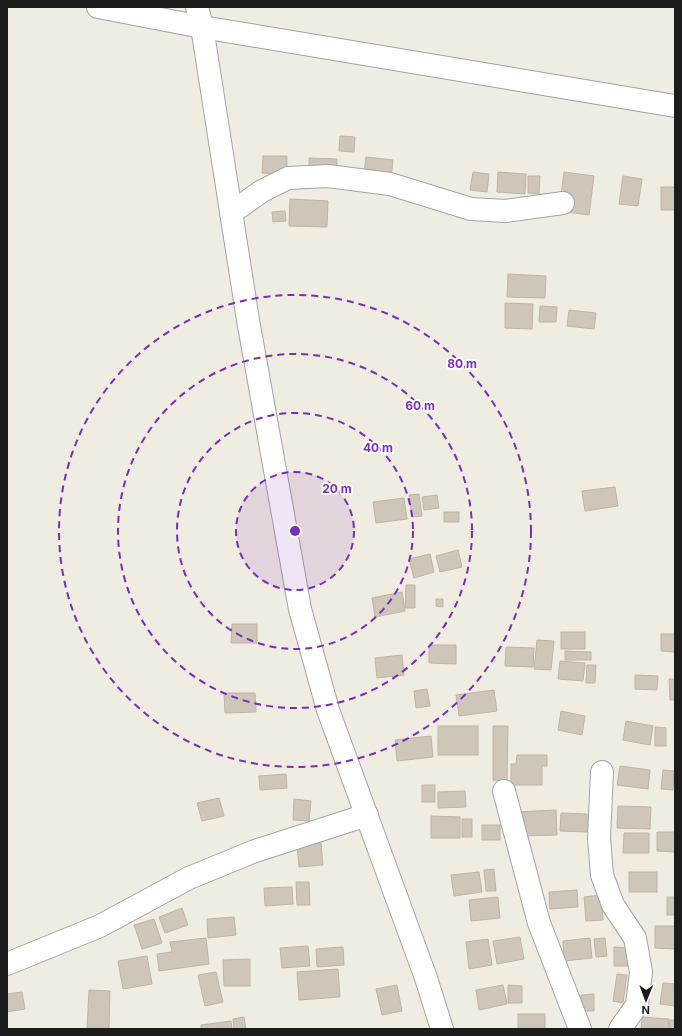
<svg xmlns="http://www.w3.org/2000/svg" width="682" height="1036" viewBox="0 0 682 1036" font-family="Inter,sans-serif">
<rect width="100%" height="100%" fill="#efece1"/>
<g fill="#cfc6ba" stroke="#c1b4a2">
<path d="M340,136L355,137L354,152L339,151Z"/>
<path d="M263,156H287V174L262,173Z"/>
<path d="M366,157L393,160L391,178L364,174Z"/>
<path d="M309,158L337,159V173H309Z"/>
<path d="M473,172L489,174L487,192L470,190Z"/>
<path d="M498,172L526,174L525,194L497,192Z"/>
<path d="M564,172L594,176L589,215L559,211Z"/>
<path d="M528,176H540L539,194L528,193Z"/>
<path d="M623,176L642,179L638,206L619,204Z"/>
<rect x="661" y="187" width="14" height="23"/>
<path d="M290,199L328,201L327,227L289,226Z"/>
<path d="M285,211L286,221L273,222L272,212Z"/>
<path d="M508,274L546,276L545,298L507,297Z"/>
<path d="M505,303L533,304L532,329L505,328Z"/>
<path d="M540,306L557,307L556,322H539Z"/>
<path d="M569,310L596,313L594,329L567,326Z"/>
<path d="M615,487L618,506L585,511L582,491Z"/>
<path d="M419,494L422,516L412,517L409,495Z"/>
<path d="M437,495L439,508L424,510L422,497Z"/>
<path d="M404,498L407,519L376,523L373,502Z"/>
<rect x="444" y="512" width="15" height="10"/>
<path d="M458,550L462,567L440,572L436,556Z"/>
<path d="M430,554L434,572L414,578L409,559Z"/>
<path d="M406,585H415V608H405Z"/>
<path d="M402,592L405,611L375,617L372,598Z"/>
<path d="M436,599H443V607L436,606Z"/>
<path d="M232,624H257V643H231Z"/>
<rect x="561" y="632" width="24" height="17"/>
<path d="M661,634H675V652L661,651Z"/>
<path d="M537,640L554,641L551,670L534,669Z"/>
<path d="M429,645H456V664L429,663Z"/>
<path d="M506,647L534,648L533,667L505,666Z"/>
<path d="M565,651L591,652V660H565Z"/>
<path d="M402,655L404,675L377,678L375,658Z"/>
<path d="M560,661L585,663L583,681L558,679Z"/>
<path d="M587,665H596L595,683H586Z"/>
<path d="M635,675L658,676L657,690L635,689Z"/>
<path d="M669,679H675V700H670Z"/>
<path d="M427,689L430,706L416,708L414,691Z"/>
<path d="M494,690L497,711L459,716L456,695Z"/>
<path d="M224,693H255L256,712L225,713Z"/>
<path d="M561,711L585,716L582,735L558,730Z"/>
<path d="M626,721L653,726L650,745L623,740Z"/>
<rect x="438" y="726" width="40" height="29"/>
<path d="M493,726H508L507,781L493,780Z"/>
<path d="M655,727L666,728V746H655Z"/>
<path d="M431,736L433,757L397,761L395,740Z"/>
<path d="M517,755H547V766H542V785H511V764H516Z"/>
<path d="M620,766L650,770L648,789L617,785Z"/>
<path d="M663,770L674,771L673,790L661,789Z"/>
<path d="M286,774L287,788L260,790L259,776Z"/>
<rect x="422" y="785" width="13" height="17"/>
<path d="M465,791L466,807L438,808V792Z"/>
<path d="M219,798L224,816L202,821L197,803Z"/>
<path d="M294,799L311,801L309,821L293,820Z"/>
<path d="M618,806L651,807L650,829L617,828Z"/>
<path d="M556,810L557,835L518,836L516,812Z"/>
<path d="M561,813L587,814V832L560,831Z"/>
<path d="M431,816L460,817V838H431Z"/>
<rect x="462" y="819" width="10" height="18"/>
<rect x="482" y="825" width="18" height="15"/>
<path d="M657,832H675V852L657,851Z"/>
<path d="M624,833H649V853H623Z"/>
<path d="M321,843L323,865L299,867L297,845Z"/>
<path d="M494,869L496,891H486L484,870Z"/>
<path d="M479,872L482,892L454,896L451,875Z"/>
<rect x="629" y="872" width="28" height="20"/>
<path d="M296,882H309L310,905H297Z"/>
<path d="M292,887L293,904L265,906L264,888Z"/>
<path d="M577,890L578,907L550,909L549,892Z"/>
<path d="M601,895L603,920L586,921L584,897Z"/>
<path d="M498,897L500,918L471,921L469,900Z"/>
<rect x="667" y="897" width="8" height="18"/>
<path d="M182,908L188,925L165,933L159,917Z"/>
<path d="M234,917L236,935L208,938L207,919Z"/>
<path d="M154,919L162,943L142,949L134,925Z"/>
<path d="M655,926H675V949L655,948Z"/>
<path d="M520,937L524,959L497,964L493,941Z"/>
<path d="M206,938L209,964L159,971L157,954L172,952L170,942Z"/>
<path d="M590,938L592,958L564,961L563,941Z"/>
<path d="M605,938L607,956L596,957L594,939Z"/>
<path d="M488,939L492,965L469,969L466,942Z"/>
<path d="M308,946L310,966L282,968L280,948Z"/>
<path d="M343,947L344,965L317,967L316,949Z"/>
<path d="M614,947L630,948L629,966H614Z"/>
<path d="M147,956L152,984L123,989L118,961Z"/>
<path d="M250,959V986H224L223,960Z"/>
<path d="M338,969L340,997L299,1000L297,972Z"/>
<path d="M216,972L223,1002L205,1006L198,975Z"/>
<path d="M617,974L627,975L623,1003L613,1001Z"/>
<path d="M663,983L675,984V1006L660,1004Z"/>
<path d="M397,985L402,1011L382,1015L376,989Z"/>
<path d="M503,985L507,1004L479,1010L476,990Z"/>
<path d="M508,985L522,986V1003H508Z"/>
<path d="M89,990L110,991L109,1029H87Z"/>
<path d="M22,992L25,1009L7,1012V994Z"/>
<path d="M594,994V1011H581V995Z"/>
<rect x="518" y="1014" width="27" height="15"/>
<path d="M244,1017L246,1029H234L233,1019Z"/>
<path d="M642,1017L669,1019L668,1029H641Z"/>
<path d="M670,1020H675V1029H669Z"/>
<path d="M231,1021L232,1029H201V1025Z"/>
</g>
<g fill="none" stroke-linecap="round" stroke-linejoin="round">
<defs>
<g id="minor">
<path d="M98,7L202,27L675,106"/>
<path d="M197,7L202,27L248,320L300,609L328,710L426,978L442,1029"/>
<path d="M231,213L262,191L288,178L328,176L390,184L471,209L506,211L563,203"/>
<path d="M602,772L599,838L602,875L613,905L635,938L641,972L637,1005L620,1029"/>
<path d="M504,791L539,923L580,1029"/>
<path d="M7,964L100,926L189,878L255,851L367,815"/>
</g>
</defs>
<use href="#minor" stroke="#a3a3a3" stroke-width="24"/>
<use href="#minor" stroke="#fff" stroke-width="22"/>
</g>
<circle cx="295" cy="531" r="59" fill="#7b2cbf" fill-opacity=".12"/>
<g fill="none" stroke="#7b2cbf" stroke-width="2" stroke-dasharray="7 5">
<circle cx="295" cy="531" r="59"/>
<circle cx="295" cy="531" r="118"/>
<circle cx="295" cy="531" r="177"/>
<circle cx="295" cy="531" r="236"/>
</g>
<circle cx="295" cy="531" r="6" fill="#7b2cbf" stroke="#fff" stroke-width="2"/>
<g font-size="12" text-anchor="middle" font-weight="bold" fill="#7b2cbf" stroke="#fff" stroke-width="4" stroke-linejoin="round" paint-order="stroke">
<text x="462" y="368">80 m</text>
<text x="420" y="410">60 m</text>
<text x="378" y="452">40 m</text>
<text x="337" y="493">20 m</text>
</g>
<rect width="682" height="1036" fill="none" stroke="#1c1c1c" stroke-width="16"/>
<g transform="translate(646 1000) rotate(181)" stroke="#ffffff" stroke-width="3" paint-order="stroke">
<path d="M0-3L7 15L0 10L-7 15Z" fill="#1c1c1c"/>
<text y="-6" font-size="11" font-weight="bold" text-anchor="middle" fill="#1c1c1c">N</text>
</g>
</svg>
